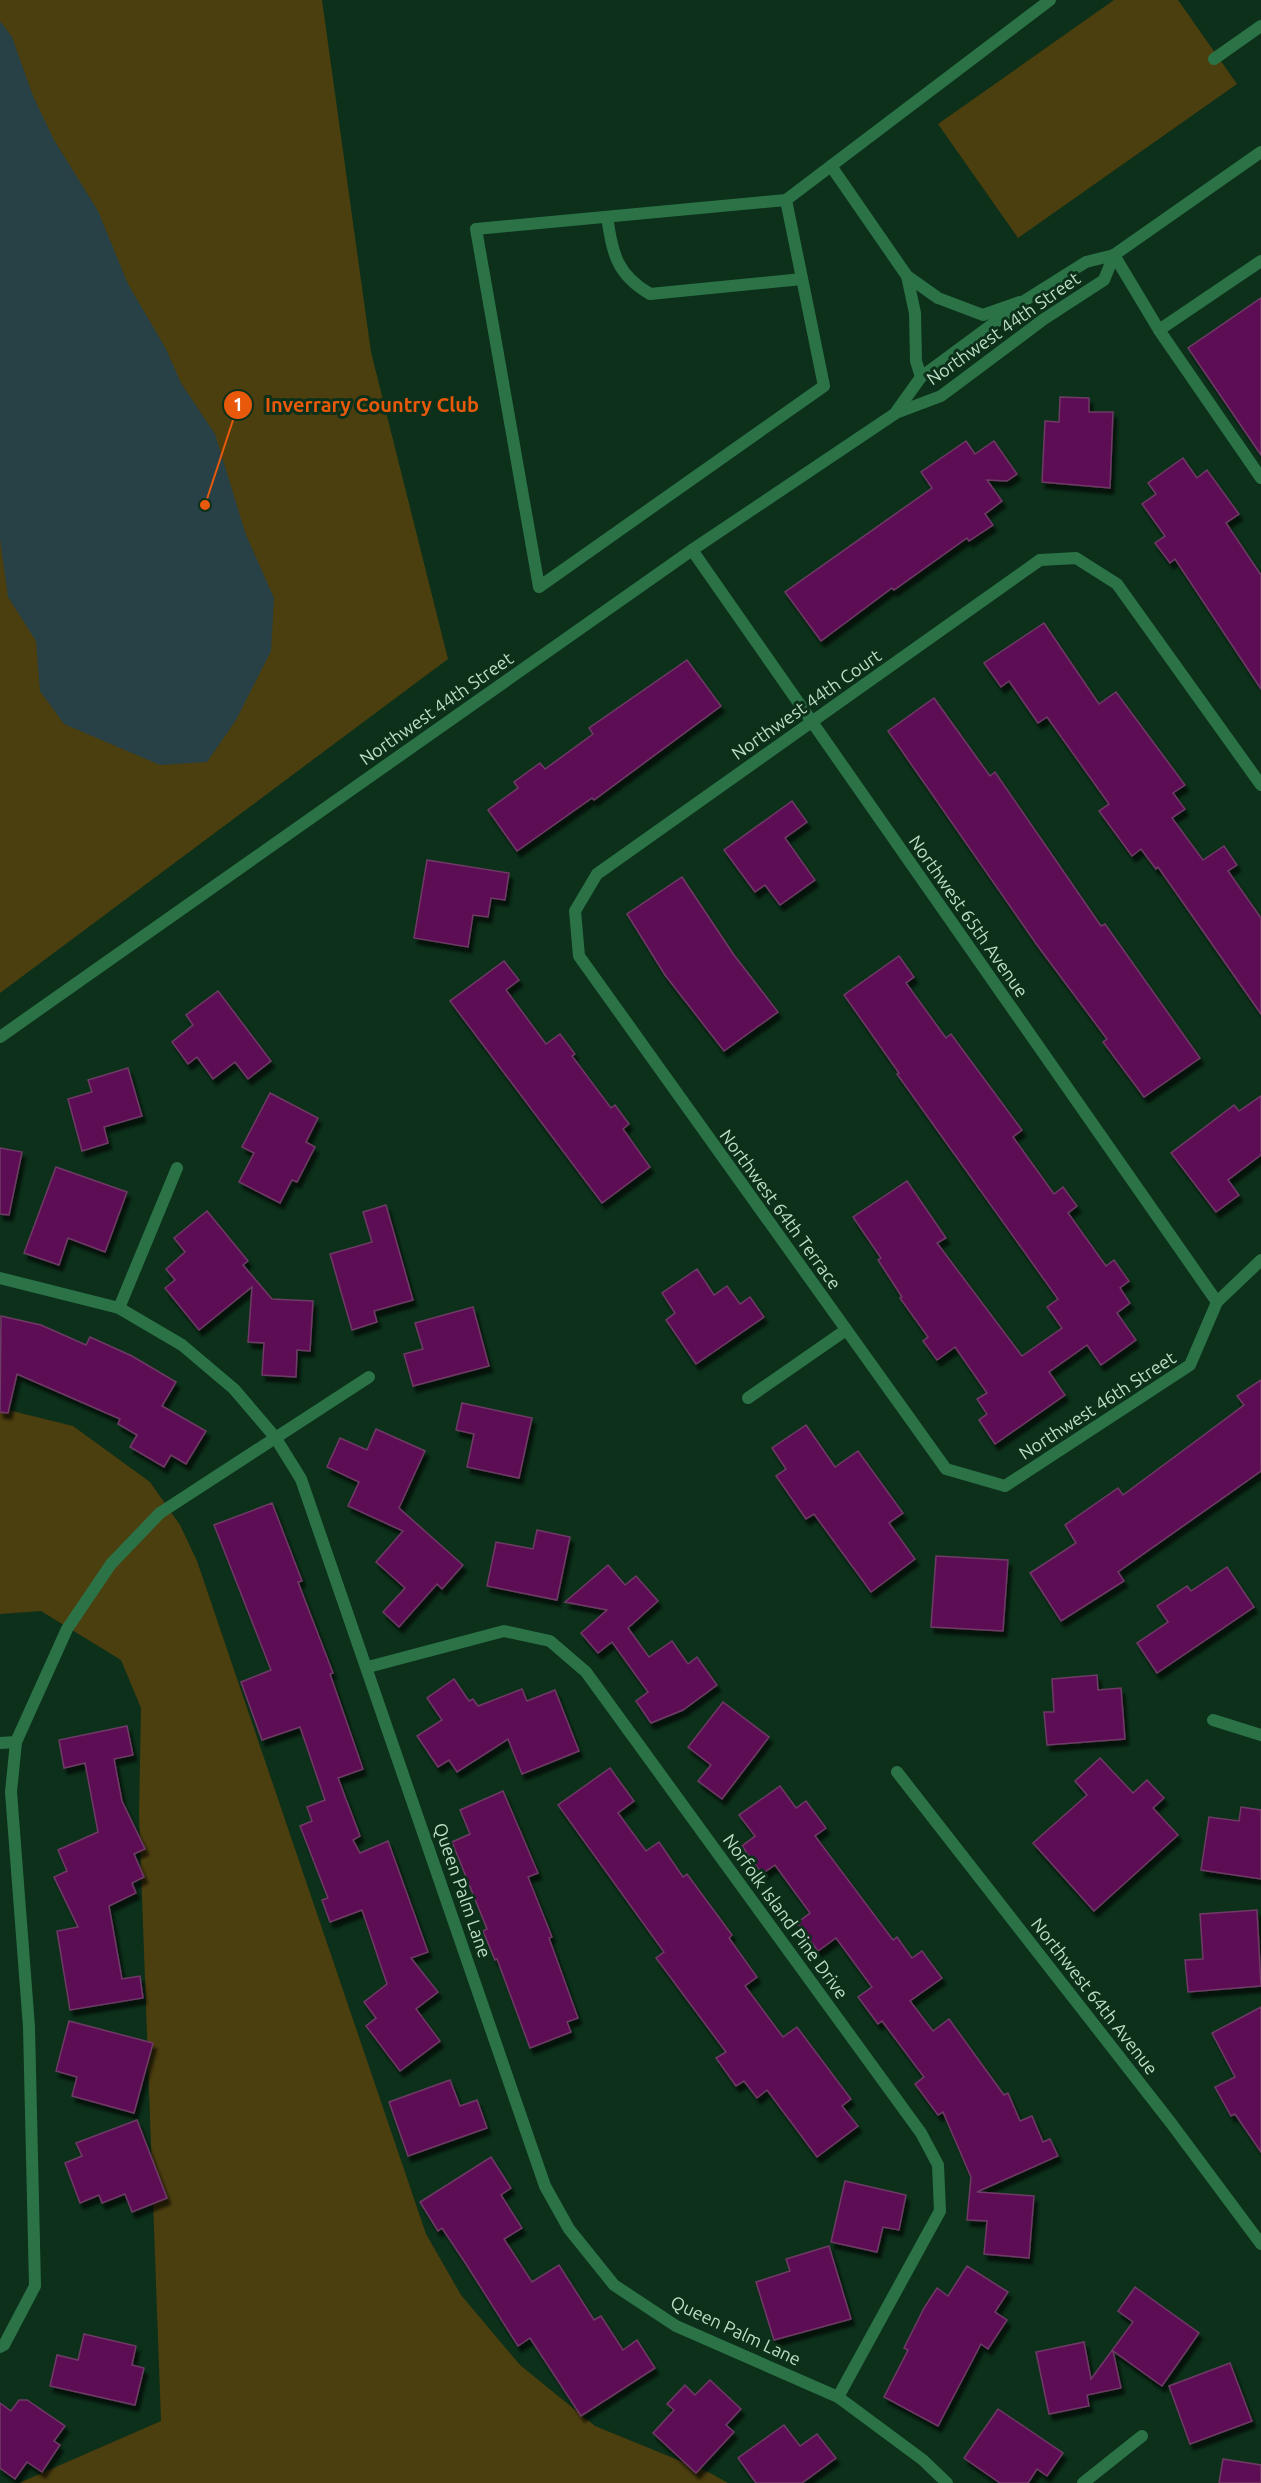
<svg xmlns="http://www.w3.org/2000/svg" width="1261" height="2483" viewBox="0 0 1261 2483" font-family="Ubuntu,sans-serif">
<defs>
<filter id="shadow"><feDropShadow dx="3.5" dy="6" stdDeviation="1.5" flood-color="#0009"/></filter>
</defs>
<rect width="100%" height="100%" fill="#0c301a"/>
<g fill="#4b3e0f">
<path d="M0,0H322L371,352L448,659L0,993Z"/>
<path d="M1114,0H1178L1237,84L1018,238L938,124Z"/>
<path d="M0,1408L73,1426L150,1482L180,1525L197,1561L426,2234L461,2295L520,2365L595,2426L710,2473L728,2483H19L161,2421L139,1814L141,1708L121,1660L41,1611L0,1614Z"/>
</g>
<path fill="#274147" d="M0,21L12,37L33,96L54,140L98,211L128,284L166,349L181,383L215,434L246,535L274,598L271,651L236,720L207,762L160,765L64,724L40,691L36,641L8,597L0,539Z"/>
<g fill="#5c1053" stroke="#6e3a65" stroke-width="1.5" filter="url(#shadow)">
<path d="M1261,298V455L1188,348Z"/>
<path d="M1060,397L1089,398V412H1113L1110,488L1042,482L1045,421L1059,422Z"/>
<path d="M966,441L975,454L994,441L1017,474L1007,481L987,480L1002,501L985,514L993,525L969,541L967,538L894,590L892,588L821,641L785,592L932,488L921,472Z"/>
<path d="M1183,458L1197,478L1207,470L1239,514L1226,523L1261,575V689L1175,559L1170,563L1155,543L1165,536L1142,504L1156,494L1148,483Z"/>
<path d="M1044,623L1099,704L1116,692L1185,785L1173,793L1185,809L1172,818L1203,860L1224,846L1237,865L1228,871L1261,918V1014L1158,867L1156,869L1141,849L1132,856L1099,811L1109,804L1047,717L1038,723L1009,681L1001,687L984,663Z"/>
<path d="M687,660L721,706L594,800L592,798L517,851L488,810L518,788L514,782L540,763L545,769L593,734L589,728Z"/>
<path d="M934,698L990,776L995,772L1101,926L1105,924L1200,1058L1144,1097L1103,1042L1107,1039L1037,945L888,731Z"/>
<path d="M792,801L807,822L785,838L815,880L780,905L765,885L755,892L724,850Z"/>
<path d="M427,860L509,873L505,900L491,898L488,917L473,915L468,947L414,938Z"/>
<path d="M682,877L734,955L778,1012L724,1051L665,975L627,914Z"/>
<path d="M899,956L914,977L906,983L946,1038L951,1034L1022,1130L1013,1137L1054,1194L1063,1187L1077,1206L1068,1213L1106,1266L1114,1260L1129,1281L1120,1288L1130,1303L1117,1313L1136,1340L1101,1365L1087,1345L1049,1372L1065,1395L995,1444L979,1420L987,1414L977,1399L987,1393L955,1347L937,1360L923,1341L928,1337L900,1298L902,1297L878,1260L881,1258L853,1217L907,1181L946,1238L937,1243L1022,1356L1062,1328L1047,1307L1058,1299L897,1074L899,1073L844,995Z"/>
<path d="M504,961L519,980L506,990L546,1044L560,1034L575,1054L572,1056L611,1108L615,1105L629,1124L623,1129L650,1167L602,1203L450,1001Z"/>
<path d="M218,991L271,1061L248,1079L235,1062L213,1079L197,1057L188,1064L172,1042L193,1025L186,1015Z"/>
<path d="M128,1068L142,1116L104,1127L108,1143L82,1151L68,1099L92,1092L88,1080Z"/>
<path d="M270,1093L318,1118L306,1142L315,1147L297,1182L292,1180L280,1203L239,1182L254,1153L242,1147Z"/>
<path d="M1261,1096V1155L1228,1180L1239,1195L1216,1212L1171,1153L1234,1105L1239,1111Z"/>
<path d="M0,1148L22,1152L9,1215L0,1214Z"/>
<path d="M56,1167L127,1192L105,1252L68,1238L59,1265L24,1253Z"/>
<path d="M386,1205L413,1300L374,1311L377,1322L352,1330L330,1254L372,1242L363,1212Z"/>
<path d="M207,1211L248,1261L243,1265L272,1299L313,1301L310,1351L297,1350L296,1377L262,1375L264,1343L248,1342L252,1287L199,1330L165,1288L175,1280L166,1269L185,1252L174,1238Z"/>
<path d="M697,1269L714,1295L727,1286L740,1304L750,1297L764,1317L696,1364L666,1320L675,1313L662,1293Z"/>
<path d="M473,1307L489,1366L413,1386L404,1354L423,1349L415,1323Z"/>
<path d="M1,1316L41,1325L86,1345L90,1337L132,1356L176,1382L162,1406L206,1431L186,1464L171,1455L164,1467L130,1447L137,1435L118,1424L120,1419L17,1374L8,1413L0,1412Z"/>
<path d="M1261,1380V1471L1118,1572L1124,1581L1061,1621L1030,1573L1076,1543L1065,1525L1118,1488L1123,1495L1173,1458L1244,1405L1237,1396Z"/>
<path d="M462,1403L532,1418L519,1478L467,1467L474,1434L456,1430Z"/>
<path d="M806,1425L835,1467L858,1451L903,1513L889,1523L915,1559L871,1592L814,1514L806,1519L776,1476L786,1469L772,1448Z"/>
<path d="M376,1429L425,1451L399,1508L463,1565L442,1589L437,1584L399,1627L383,1612L405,1588L376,1562L403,1531L348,1506L359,1482L327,1467L340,1438L367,1450Z"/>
<path d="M272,1503L302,1581L298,1582L333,1673L330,1674L363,1769L338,1778L360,1836L353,1840L360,1853L388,1841L428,1952L411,1958L438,1992L416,2009L440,2041L400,2071L366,2026L376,2018L364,2002L387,1984L362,1910L330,1922L322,1900L328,1898L300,1826L312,1821L307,1807L325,1800L300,1727L262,1740L241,1682L271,1670L214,1525Z"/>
<path d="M537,1530L570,1537L557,1600L487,1586L496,1542L533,1549Z"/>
<path d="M936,1556L1008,1560L1003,1631L931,1627Z"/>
<path d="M608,1565L625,1585L636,1576L658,1601L628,1628L649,1657L672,1641L688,1664L697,1657L717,1685L683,1710L651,1723L636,1701L648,1692L612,1642L598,1653L581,1633L607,1610L565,1602Z"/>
<path d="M1227,1567L1254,1607L1157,1673L1137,1643L1168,1622L1157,1606L1187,1586L1191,1591Z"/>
<path d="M1097,1675L1098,1690L1121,1688L1125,1739L1047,1745L1044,1712H1054L1052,1679Z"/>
<path d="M454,1679L469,1701L473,1699L478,1706L522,1689L527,1701L555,1690L579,1751L522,1774L508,1739L457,1772L449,1760L438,1767L417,1736L442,1720L427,1698Z"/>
<path d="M723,1702L769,1737L722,1799L698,1781L711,1765L688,1747Z"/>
<path d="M127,1726L133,1755L114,1759L122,1801L145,1849L134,1854L144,1877L132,1883L136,1893L109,1906L122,1979L140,1976L143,1998L70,2010L57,1931L78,1927L54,1877L67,1871L58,1850L98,1832L85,1763L64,1768L59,1740Z"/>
<path d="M1100,1758L1133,1793L1147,1780L1164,1798L1153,1808L1178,1835L1094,1911L1033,1843L1087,1795L1075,1781Z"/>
<path d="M610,1768L634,1801L618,1813L646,1851L659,1842L683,1877L687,1874L732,1935L729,1938L757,1977L745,1986L783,2037L797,2027L851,2099L842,2106L858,2126L817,2157L767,2090L757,2098L744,2081L736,2086L716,2058L726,2052L656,1958L664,1952L558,1805Z"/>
<path d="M780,1786L796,1808L806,1801L826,1828L815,1836L893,1940L897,1937L912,1958L922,1951L942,1978L910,2001L933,2031L949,2019L1004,2095L1008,2093L1020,2121L1032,2116L1043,2142L1050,2139L1058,2156L977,2192L1034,2196L1029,2258L984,2254L987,2221L967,2220L971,2177L943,2112L938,2115L915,2084L924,2077L882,2021L878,2024L858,1997L872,1987L836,1938L818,1951L797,1923L810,1913L775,1865L762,1874L742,1846L755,1836L739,1815Z"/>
<path d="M503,1791L538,1873L528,1877L552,1937L549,1938L578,2018L567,2022L571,2032L530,2048L497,1959L495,1960L483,1931L487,1929L452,1842L470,1834L460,1810Z"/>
<path d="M1241,1807L1261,1810V1879L1201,1870L1209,1817L1239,1821Z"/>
<path d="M1257,1910L1261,1986L1188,1992L1185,1960L1203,1959L1200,1914Z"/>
<path d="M1261,2007V2152L1235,2114L1231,2116L1215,2087L1235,2077L1212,2033Z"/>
<path d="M69,2021L153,2043L134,2113L72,2096L77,2077L56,2071Z"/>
<path d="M450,2080L460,2106L477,2100L487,2128L408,2156L389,2102Z"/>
<path d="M137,2120L167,2198L132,2212L125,2194L102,2203L99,2195L80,2203L65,2163L82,2156L76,2143Z"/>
<path d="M491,2157L511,2188L501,2195L522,2228L504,2239L532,2282L559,2265L594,2320L601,2316L623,2350L637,2340L655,2368L581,2416L530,2338L518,2346L466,2264L442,2228L438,2231L420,2202Z"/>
<path d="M845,2181L906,2195L899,2230L883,2227L877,2252L831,2242Z"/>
<path d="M829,2246L851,2319L774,2340L756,2282L790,2271L786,2259Z"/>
<path d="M967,2266L1008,2292L995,2312L1007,2320L988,2349L981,2344L938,2426L884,2397L908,2350L904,2348L924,2308L937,2288L948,2296Z"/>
<path d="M1135,2287L1199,2333L1162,2386L1113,2351L1121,2388L1087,2395L1089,2406L1049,2414L1036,2352L1084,2342L1091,2379L1133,2322L1118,2311Z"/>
<path d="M84,2334L136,2346L132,2365L144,2368L135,2405L50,2386L57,2355L78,2360Z"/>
<path d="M1230,2363L1252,2421L1190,2444L1169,2386Z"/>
<path d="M710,2380L741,2409L726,2425L734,2432L696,2473L653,2433L674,2410L667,2404L685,2385L695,2395Z"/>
<path d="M19,2400H27L65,2426L54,2441L60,2445L42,2472L27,2462L15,2479L0,2468V2403L11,2411Z"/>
<path d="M998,2409L1063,2453L1047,2476L1037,2469L1028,2483H1000L964,2458Z"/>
<path d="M784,2425L800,2446L817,2434L836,2458L802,2483H756L738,2458Z"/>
<path d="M1223,2459L1261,2465V2483H1219Z"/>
</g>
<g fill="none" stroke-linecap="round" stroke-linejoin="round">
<g stroke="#2b7347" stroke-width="12">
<path d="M1214,59L1261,26"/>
<path d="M831,166L907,276L938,298L983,315L1020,302"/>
<path d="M786,200L824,386L539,587L476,229L786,200L1050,0"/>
<path d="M607,217C613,254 616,274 650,294L802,279"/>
<path d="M1114,255L1159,330L1261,478"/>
<path d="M907,276L915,313L916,361L921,377"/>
<path d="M1159,330L1261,261"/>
</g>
<g stroke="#2b7347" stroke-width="12">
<path d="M692,550L1217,1302"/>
<path d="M1261,785L1117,584L1076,558L1040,560L597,874L575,911L579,956L946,1469L1005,1486L1190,1365L1217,1302L1261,1260"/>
<path d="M0,1278L119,1308L182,1345L234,1389L275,1437L301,1479L545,2186L569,2229L614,2285L676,2326L838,2397L923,2460L947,2483"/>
<path d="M119,1308L177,1168"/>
<path d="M748,1398L846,1330"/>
<path d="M368,1667L504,1631L550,1641L586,1672L921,2133L938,2165L940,2211L838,2397"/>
<path d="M1213,1720L1261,1735"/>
<path d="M0,1743L16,1742"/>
<path d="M897,1772L1171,2123L1261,2244"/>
<path d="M0,2347L4,2345L35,2286L29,2027L11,1792L16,1742L67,1629L111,1564L160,1513L369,1377"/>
<path d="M1083,2483L1142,2436"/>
</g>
<g stroke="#2b7347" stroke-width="12">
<path d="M896,412L921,377L1024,301L1086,262L1114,255L1261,152"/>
<path d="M0,1037L692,550L896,413L941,396L1044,319L1104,280L1114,255"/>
</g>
</g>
<g text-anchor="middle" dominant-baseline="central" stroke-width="6" stroke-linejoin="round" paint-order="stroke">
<g font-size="18" fill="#bedec6" stroke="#0c301a">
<text transform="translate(1003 328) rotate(-35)">Northwest 44th Street</text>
<text transform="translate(806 704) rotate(-35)">Northwest 44th Court</text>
<text transform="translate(436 708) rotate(-35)">Northwest 44th Street</text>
<text transform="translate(969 916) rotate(55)">Northwest 65th Avenue</text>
<text transform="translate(781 1209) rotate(54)">Northwest 64th Terrace</text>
<text transform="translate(1097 1405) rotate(-33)">Northwest 46th Street</text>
<text transform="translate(463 1890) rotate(71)">Queen Palm Lane</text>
<text transform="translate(786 1916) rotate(54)">Norfolk Island Pine Drive</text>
<text transform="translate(1095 1996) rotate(52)">Northwest 64th Avenue</text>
<text transform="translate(736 2330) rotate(25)">Queen Palm Lane</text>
</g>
</g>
<path fill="none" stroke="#e8590c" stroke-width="2" d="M205 505L238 405"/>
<g fill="#e8590c" stroke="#0c301a" stroke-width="2">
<circle cx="205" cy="505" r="6"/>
<circle cx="238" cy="405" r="15"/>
</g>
<g font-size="18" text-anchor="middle" font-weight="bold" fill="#fff">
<text x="238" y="411">1</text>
</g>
<g font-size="20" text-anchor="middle" font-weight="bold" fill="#e8590c" stroke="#0c301a" stroke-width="6" stroke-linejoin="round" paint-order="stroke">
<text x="372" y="412">Inverrary Country Club</text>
</g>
</svg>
